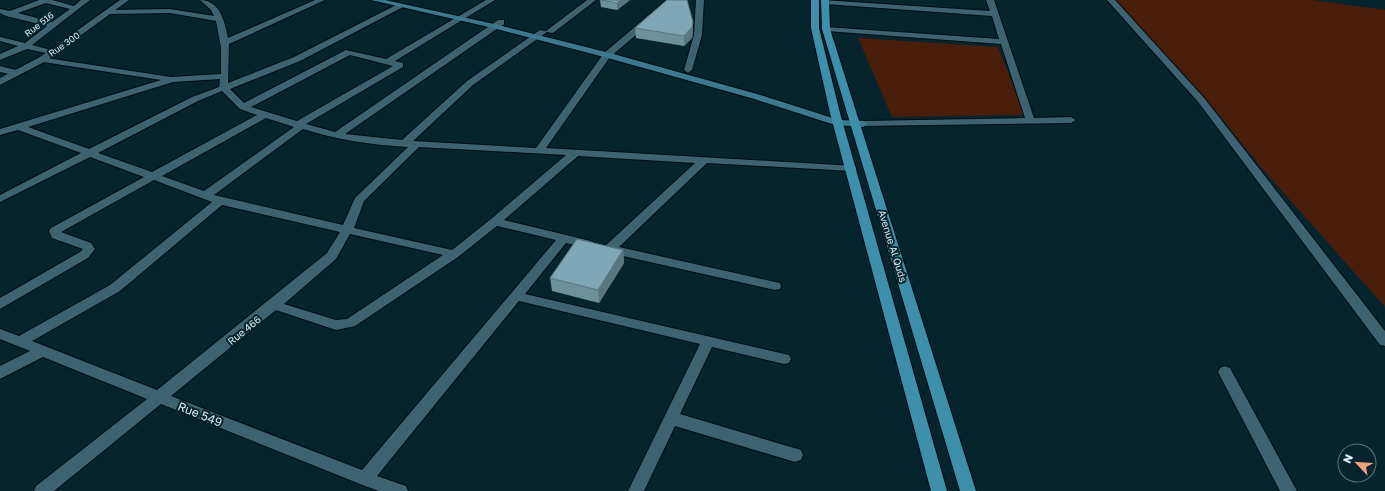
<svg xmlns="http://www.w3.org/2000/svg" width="1385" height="491" viewBox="0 0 1385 491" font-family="'Golos Text',sans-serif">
<rect width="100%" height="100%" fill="#06242e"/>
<g fill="#481e0b">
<path d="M1116,0H1313L1385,10V307L1258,164L1215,110Z"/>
<path d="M858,38L998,47L1025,115L892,117Z"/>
</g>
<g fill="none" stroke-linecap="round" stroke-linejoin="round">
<defs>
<g id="minor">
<path d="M39,0H52L74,6L81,0H90L32,45L55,51V55L27,49L0,60V54L18,46L0,41V37L25,43L47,26L6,16L0,13V9L10,11ZM46,3L70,9L52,22L18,13Z"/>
<path d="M200,0C220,0 225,22 228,38L315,0H325L229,44L228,83L294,57L398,4L405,6L300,61L230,89L244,103L346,50L386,59L486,0H495L395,61L403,63V67L306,124L335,132L498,20H504V24L345,134L402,140L467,81L540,30L546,31L587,0H596L553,33L547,32L473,85L413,141L536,148L604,53L663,3L668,0H677L610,57L546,148L855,166L856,168L855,170L851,171L707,163L619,247L775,282L780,283L781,286L780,289L775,290L605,252L603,249L605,246L695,163L578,156L504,220L591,241L597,245L591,249L566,243L525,294L789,355L791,359L789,363L784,364L712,347L680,414L801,450L803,455L801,460L795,462L675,426L644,491H628L700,344L519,301L377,476L406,486L408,491H379L365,486L161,404L54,491H34L36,486L147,399L43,357L0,379V366L30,351L0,339V329L19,336L110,285L212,202L154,180L61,232L91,243L95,249L88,258L0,309V298L80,252L83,249L52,238L49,231L51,228L144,177L90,157L0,202V195L81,153L18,130L0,135V129L161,80L43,62L39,59L40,57L171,77L221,74V48L216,21L170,13L109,14L105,12L109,10L170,9L214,16L211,10ZM350,55L393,66L297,121L251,107ZM220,79L219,87L192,97L89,149L28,127L173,82ZM222,91L240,109L257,115L152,172L98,153L198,101ZM266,118L294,127L204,191L162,176ZM303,129C338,140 372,145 408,147L355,198L343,225L214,195ZM419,147L566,155L491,219L452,250L354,228L364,201ZM222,205L340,232L327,253L157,390L32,341L120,291ZM497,226L556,240L362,470L171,396L276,310L336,330L355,326L458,257ZM350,234L443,255L347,319L336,320L284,304L336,259Z"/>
<path d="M696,0H704L702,35L692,70L688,73L684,70L694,35Z"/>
<path d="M822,0L990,11L986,0H994L1034,118L1071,117L1076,120L1071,123L860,126L858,124L863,121L1025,118L1001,44L826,31L822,29L826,27L999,39L992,16L825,4L821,2Z"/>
<path d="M1107,0H1115L1205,99L1385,331V346L1380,345L1199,103Z"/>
<path d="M0,66L20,71L21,73L17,76L0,72Z"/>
<path d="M1225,366L1230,368L1297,491H1280L1218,372L1220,368Z"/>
</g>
<path id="tertiary" d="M120,0H129L46,61L0,85V78L40,57Z"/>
<path id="secondary" d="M371,0H385L494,24L610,53L757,94L839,120L863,121L868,124L863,127L835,125L751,98L604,57L493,28Z"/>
<g id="primary">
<path d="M811,0H819V28L840,113L947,491H931L830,113L811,28Z"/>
<path d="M821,0H829L830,29L976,491H960L822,29Z"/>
</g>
</defs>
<use href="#minor" stroke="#000c13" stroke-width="2"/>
<use href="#tertiary" stroke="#000c13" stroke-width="2"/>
<use href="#secondary" stroke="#000c13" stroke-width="2"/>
<use href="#primary" stroke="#000c13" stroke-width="2"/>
<use href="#minor" fill="#3d6372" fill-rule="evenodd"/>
<use href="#tertiary" fill="#3d6372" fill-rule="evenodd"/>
<use href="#secondary" fill="#3d798e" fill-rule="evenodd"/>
<use href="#primary" fill="#3d8faa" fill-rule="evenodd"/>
</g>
<g fill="#6d909d">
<path d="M600,0H630L617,10L601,7Z"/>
<path d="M635,28L693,32L692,38L684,46L636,38Z"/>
<path d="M623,250L624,263L599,303L552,291L550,278Z"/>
</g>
<g fill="#597580">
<path d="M620,0H630L617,10V3Z"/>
<path d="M693,22V32L692,38L684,46V36Z"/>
<path d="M623,250L624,263L599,303L598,290Z"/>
</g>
<g fill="#7fa7b7" stroke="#597580">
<path d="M600,0H620L617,3Z"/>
<path d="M667,0H687L693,22L692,27L684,36L635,28Z"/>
<path d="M577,239L623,250L598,290L550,278Z"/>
</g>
<g text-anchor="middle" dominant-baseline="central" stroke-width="4" stroke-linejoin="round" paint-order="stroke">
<g font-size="9" fill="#d9edf6" stroke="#06242e">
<text transform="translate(39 24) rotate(-38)">Rue 516</text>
<text transform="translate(64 44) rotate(-35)">Rue 300</text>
</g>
<g font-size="10" fill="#d9edf6" stroke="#06242e">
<text transform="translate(893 246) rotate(73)">Avenue Al Quds</text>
<text transform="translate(244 330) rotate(-39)">Rue 466</text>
</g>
<g font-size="12" fill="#d9edf6" stroke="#06242e">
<text transform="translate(200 414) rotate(22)">Rue 549</text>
</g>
</g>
<g transform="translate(1357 463) rotate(295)"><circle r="19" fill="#06242e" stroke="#5a747e"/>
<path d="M0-3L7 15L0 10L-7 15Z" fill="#f2a07f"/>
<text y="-6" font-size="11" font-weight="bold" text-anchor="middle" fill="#d9edf6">N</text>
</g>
</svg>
